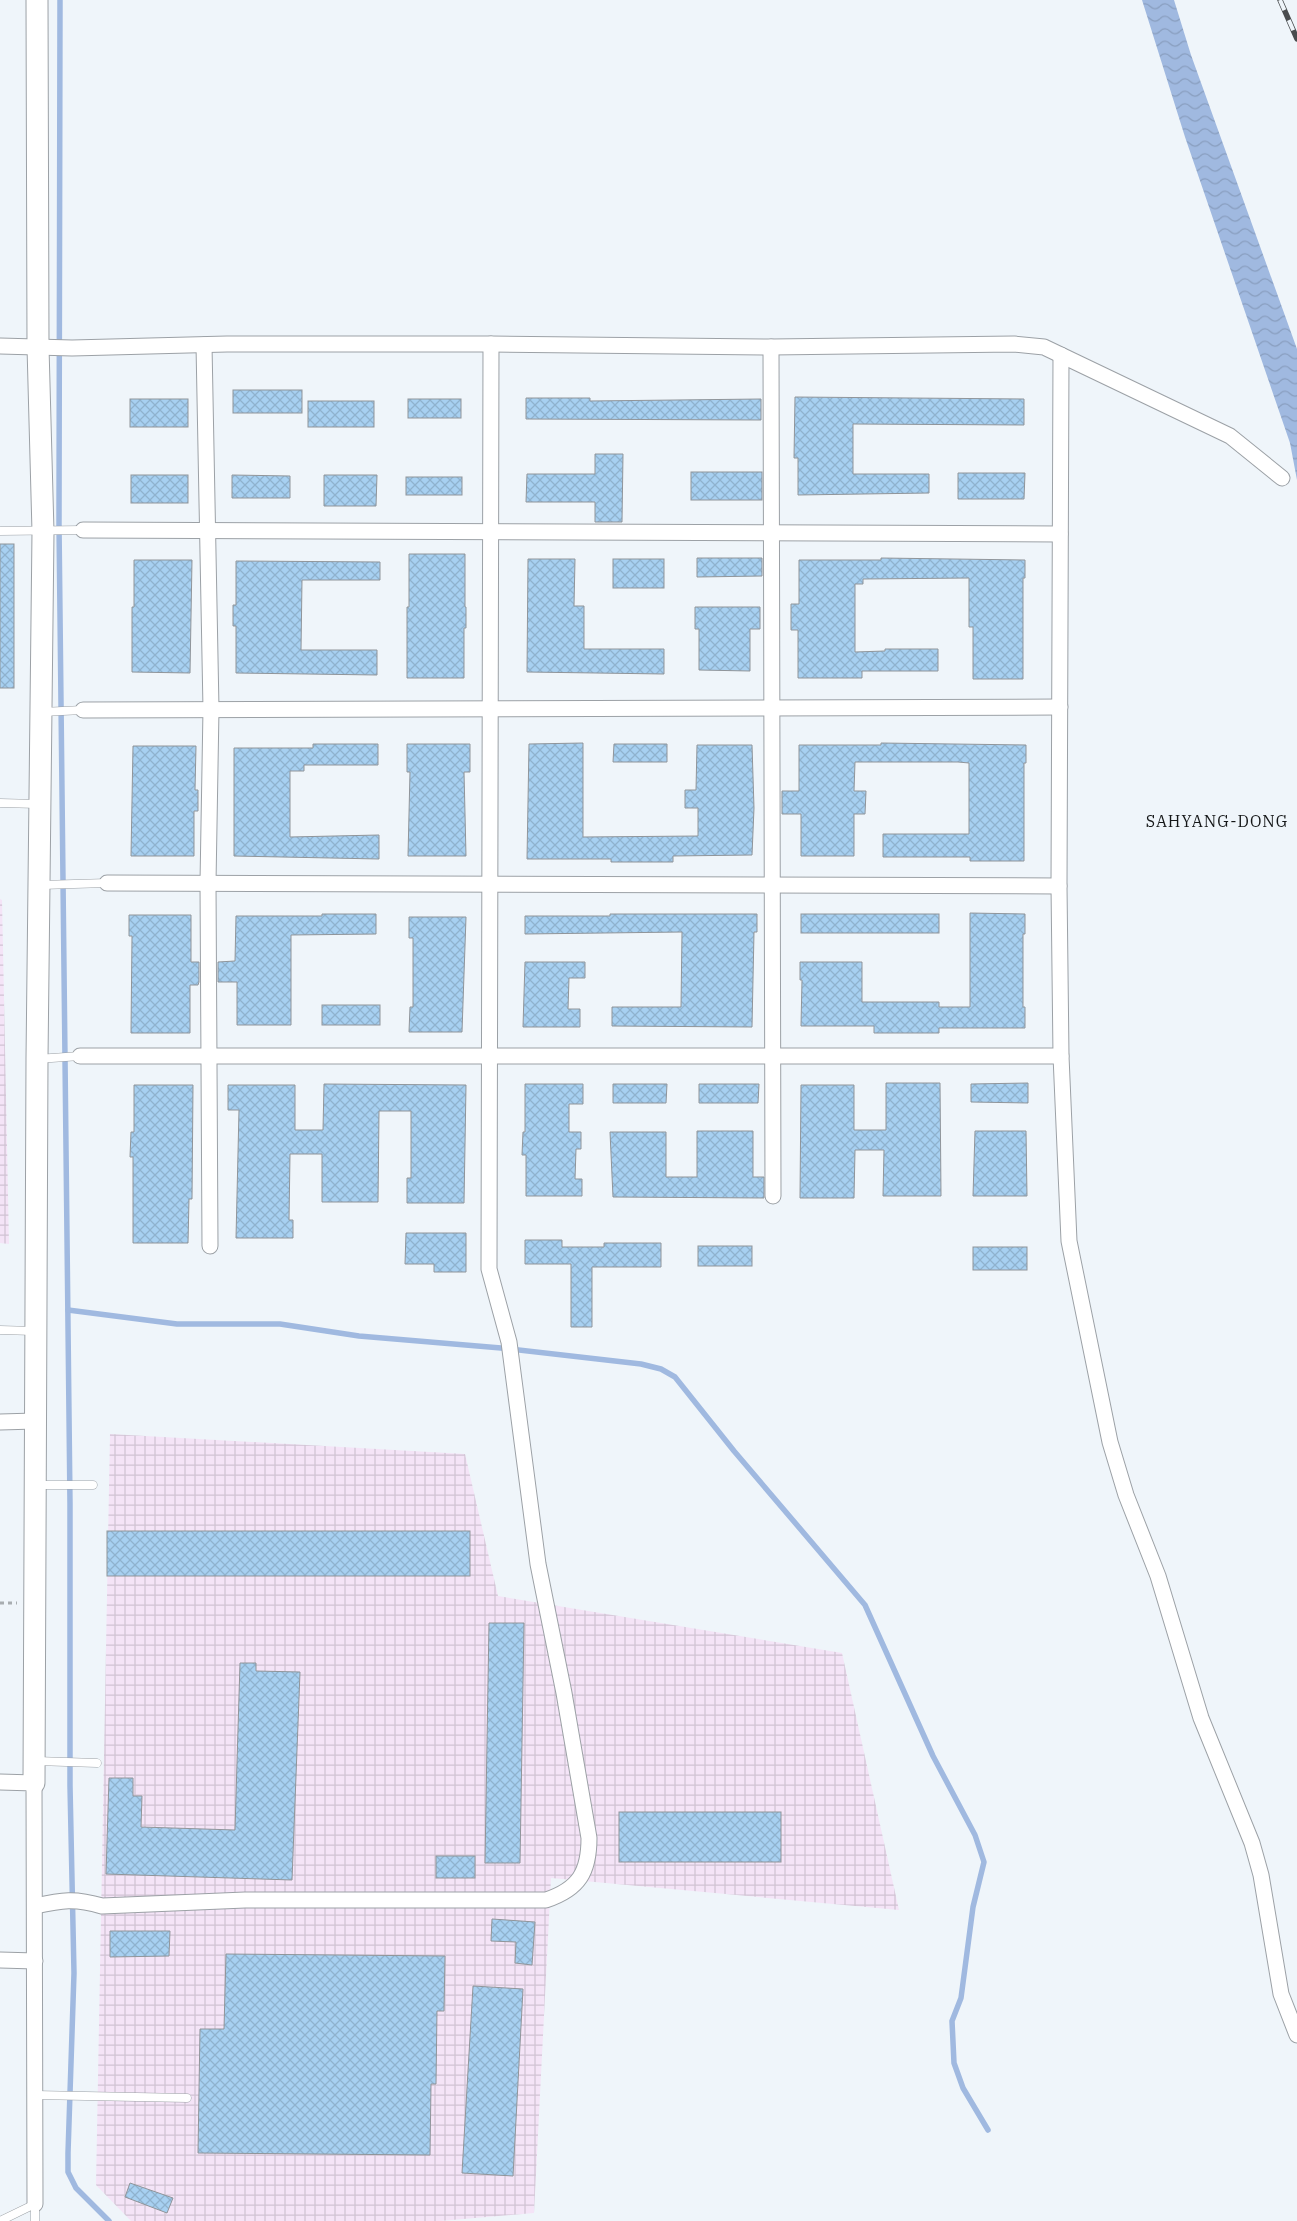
<svg xmlns="http://www.w3.org/2000/svg" width="1297" height="2221" viewBox="0 0 1297 2221" font-family="'IBM Plex Serif',serif">
<defs>
<pattern id="industrial-grid" width="8" height="8" patternUnits="userSpaceOnUse" patternTransform="scale(1.25)"><rect width="8" height="8" fill="#f4e4f7"/><path d="M0 4h8M4 0v8" fill="none" stroke="#d0c3d3"/></pattern>
<pattern id="water-waves" width="16" height="10" patternUnits="userSpaceOnUse" patternTransform="scale(1.25)"><rect width="16" height="10" fill="#a0b9e0"/><path d="M0 5q4-4 8 0t8 0" fill="none" stroke="#899ebf"/></pattern>
<pattern id="building-cross-hatch" width="8" height="8" patternUnits="userSpaceOnUse" patternTransform="scale(1.25)"><rect width="8" height="8" fill="#a7d0f1"/><path d="M0 0l8 8M0 8l8-8" fill="none" stroke="#8fb2ce"/></pattern>
</defs>
<rect width="100%" height="100%" fill="#eff5fa"/>
<g fill="url(#industrial-grid)">
<path d="M0,899L2,900L9,1244L0,1243Z"/>
<path d="M110,1434L465,1454L498,1596L842,1653L899,1910L551,1878L534,2213L440,2221H131L96,2185Z"/>
</g>
<path fill="url(#water-waves)" d="M1142,0H1174L1191,55L1297,349V480L1290,443L1185,137Z"/>
<g fill="none" stroke-linecap="round" stroke-linejoin="round">
<g stroke="#a0b9e0" stroke-width="5.5">
<path d="M60,0L59,525L70,1503V1786L74,1973L68,2153V2172L76,2188L109,2221"/>
<path d="M68,1310L177,1324H280L359,1336L501,1348L641,1364L661,1369L675,1377L734,1451L865,1605L933,1756L975,1835L984,1862L973,1907L961,1998L952,2021L954,2063L963,2088L988,2130"/>
</g>
</g>
<g fill="url(#building-cross-hatch)" stroke="#90959a">
<rect x="233" y="390" width="69" height="23"/>
<path d="M795,397L1024,399V425L853,424V474H929V493L798,495V458H794Z"/>
<path d="M526,398H590V401L761,399V420L526,419Z"/>
<rect x="130" y="399" width="58" height="28"/>
<rect x="408" y="399" width="53" height="19"/>
<rect x="308" y="401" width="66" height="26"/>
<path d="M595,454H623L622,522H595V502H526L527,474H595Z"/>
<rect x="691" y="472" width="71" height="28"/>
<path d="M958,473H1025L1024,499H958Z"/>
<rect x="131" y="475" width="57" height="28"/>
<path d="M232,475L290,476V498H232Z"/>
<path d="M324,475H377L376,506H324Z"/>
<rect x="406" y="477" width="56" height="18"/>
<rect x="0" y="544" width="14" height="144"/>
<path d="M409,554H465V607H466V628H464V678H407V607H409Z"/>
<path d="M697,558H762V576L697,577Z"/>
<path d="M881,558L1025,560V578H1023V679H973V627H969V578L863,579V584H855V652L885,651V649H938V671H862V678H798V630H791V604H799V560H881Z"/>
<path d="M528,559H575L574,606H584V649H664V674L527,672Z"/>
<rect x="613" y="559" width="51" height="29"/>
<path d="M134,560H192L190,673L132,672V607H134Z"/>
<path d="M236,561L380,562V580H302L301,650H377V675L236,673V626H233V605H236Z"/>
<path d="M695,607H760V629H750V671L699,670V629H695Z"/>
<path d="M583,743V837L698,836V808H685V790H696L697,745H752L754,808L752,855L673,856V862H611V859H527L529,744Z"/>
<path d="M881,743L1026,745V763H1024V861H970V857H883V834H969V763L958,762H855L854,791H866L865,814H854V856H801V814H782V791H799V745H881Z"/>
<path d="M313,744H378V765H304V771H290V837L379,835V859L234,856V748H313Z"/>
<path d="M407,744H470V772H464L466,856H408L410,772H407Z"/>
<path d="M614,744H667V762H613Z"/>
<path d="M133,746H196L195,790H198V811H194V856H131Z"/>
<path d="M970,913L1025,914V934H1023V1007H1025V1028H939V1033H874V1026H801L802,980H800V962H862V1002H939V1007H970Z"/>
<path d="M322,914H376V934L291,935V1025H237V982H218V962L235,961L236,916H322Z"/>
<path d="M610,914H757V932H754L752,1027L612,1026V1007H681L682,932L525,934V916H610Z"/>
<rect x="801" y="914" width="138" height="19"/>
<path d="M129,915H191V962H199V982L198,985H190V1033H131L132,936H129Z"/>
<path d="M409,917H466L462,1032H409L410,1007H413V938H409Z"/>
<path d="M525,962H585V978H569L568,1009H580V1027H523Z"/>
<rect x="322" y="1005" width="58" height="20"/>
<path d="M886,1083H940L941,1196H883L884,1150H855L854,1198H800L801,1085H854V1130H886Z"/>
<path d="M1028,1083V1103L971,1102V1084Z"/>
<path d="M324,1084L466,1085L464,1203H407V1178H411V1111H379L378,1202H322V1154H290L289,1220H293V1238H236L239,1110H228V1085H295V1130H323Z"/>
<path d="M525,1084H583V1104H569V1132H581V1149H576L575,1179H582V1196H526V1155H522L523,1132H525Z"/>
<path d="M613,1084H667L666,1103H613Z"/>
<path d="M699,1084H759L758,1103H699Z"/>
<path d="M134,1085H193L192,1199H189L188,1243H133V1157H130L131,1132H134Z"/>
<path d="M697,1131H753V1177H764V1198L613,1197L610,1132H666V1177H697Z"/>
<path d="M975,1131H1026L1027,1196H973Z"/>
<path d="M406,1233H466V1272H434V1264H405Z"/>
<path d="M525,1240H562V1247H604V1243H661V1267H592V1327H571V1264H525Z"/>
<rect x="698" y="1246" width="54" height="20"/>
<rect x="973" y="1247" width="54" height="23"/>
<rect x="107" y="1531" width="363" height="45"/>
<path d="M489,1623H524L520,1863H485Z"/>
<path d="M240,1663H256V1671L300,1672L292,1880L106,1874L109,1778H133V1796H142L141,1827L235,1830Z"/>
<rect x="619" y="1812" width="162" height="50"/>
<rect x="436" y="1856" width="39" height="22"/>
<path d="M492,1919L535,1922L532,1965L515,1963L516,1942L491,1941Z"/>
<path d="M110,1931H170L169,1956L110,1957Z"/>
<path d="M226,1954L445,1956L444,2011H437L436,2084H431L430,2155L198,2153L200,2029H224Z"/>
<path d="M473,1986L523,1989L513,2176L462,2173Z"/>
<path d="M130,2183L173,2198L167,2213L125,2197Z"/>
</g>
<g fill="none" stroke-linecap="round" stroke-linejoin="round">
<defs>
<g id="lane">
<path d="M0,531L83,530"/>
<path d="M42,712L83,710"/>
<path d="M0,803L38,804"/>
<path d="M41,885L107,883"/>
<path d="M37,1059L80,1056"/>
<path d="M0,1330L34,1331"/>
<path d="M37,1485H93"/>
<path d="M36,1761L97,1763"/>
<path d="M35,2095L187,2098"/>
<path d="M0,2221L35,2204V2221"/>
</g>
<g id="street">
<path d="M204,345L211,709L208,883L210,1246"/>
<path d="M0,346L72,348L227,344H491L771,347L1014,344L1044,347L1230,436L1282,478"/>
<path d="M771,347L773,1196"/>
<path d="M1061,355L1059,886L1061,1056L1069,1241L1110,1442L1126,1495L1158,1576L1201,1718L1252,1843L1261,1875L1281,1994L1297,2035"/>
<path d="M83,530L1060,534"/>
<path d="M83,710L1060,707"/>
<path d="M107,883L1059,886"/>
<path d="M80,1056H1061"/>
<path d="M0,1422L35,1421"/>
<path d="M0,1782L34,1783L35,2204"/>
<path d="M35,1906C62,1900 75,1898 102,1906L245,1900H546C579,1889 589,1872 589,1838L564,1693L538,1564L509,1342L489,1269L491,344"/>
<path d="M0,1960L35,1961"/>
</g>
<path id="secondary" d="M34,1783L37,1059L43,532L38,347L37,0"/>
</defs>
<use href="#lane" stroke="#9ca1a6" stroke-width="9"/>
<use href="#street" stroke="#9ca1a6" stroke-width="17"/>
<use href="#secondary" stroke="#9ca1a6" stroke-width="23"/>
<path stroke="#a8adb0" stroke-width="3" stroke-dasharray="4 4" stroke-linecap="butt" d="M0,1603H17"/>
<use href="#lane" stroke="#fff" stroke-width="8"/>
<use href="#street" stroke="#fff" stroke-width="15"/>
<use href="#secondary" stroke="#fff" stroke-width="21"/>
<defs>
<path id="rail" d="M1280,0L1297,39"/>
</defs>
<use href="#rail" stroke="#494c4e" stroke-width="5.5"/>
<use href="#rail" stroke="#eff5fa" stroke-width="4" stroke-dasharray="11" stroke-linecap="butt"/>
</g>
<g text-anchor="middle" dominant-baseline="central" stroke-width="5" stroke-linejoin="round" paint-order="stroke">
<g font-size="16" letter-spacing="1" fill="#141617" stroke="#eff5fa">
<text x="1217" y="821">SAHYANG-DONG</text>
</g>
</g>
</svg>
